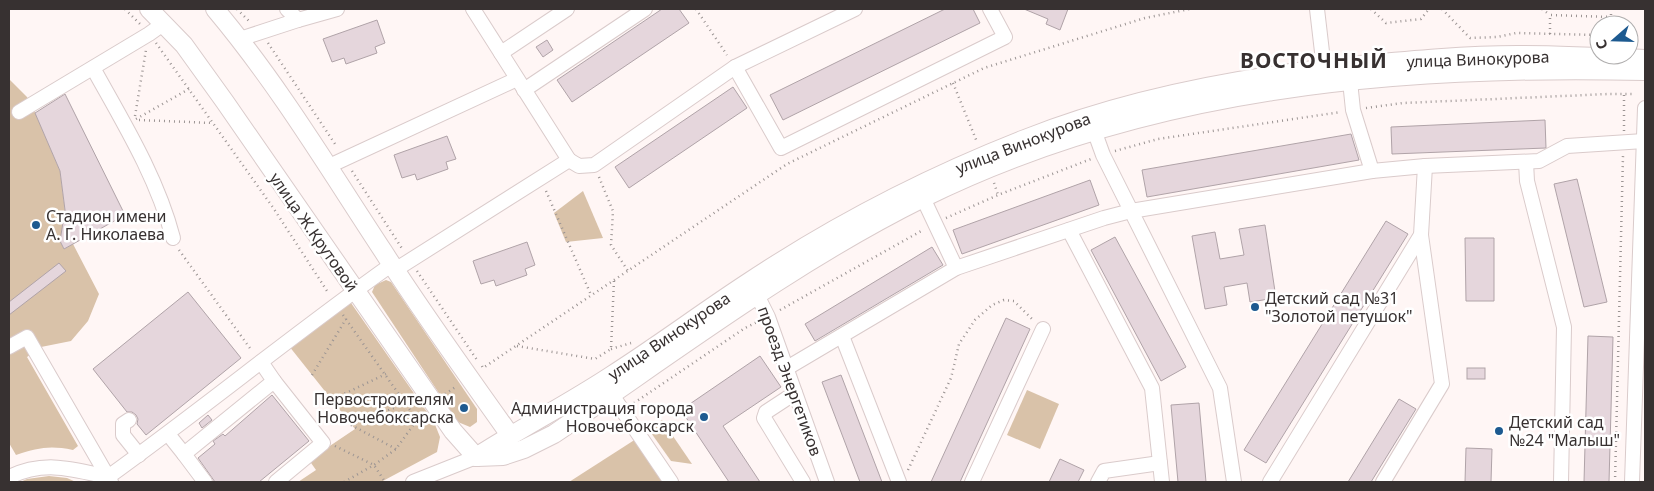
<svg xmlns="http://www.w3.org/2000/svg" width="1654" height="491" viewBox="0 0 1654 491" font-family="'Noto Sans',sans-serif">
<rect width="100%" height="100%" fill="#fff6f5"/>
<g fill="#d9c2a9">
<path d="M9,79L27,97L33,108L60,171L65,210L60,241L64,249L73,244L99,294L88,321L71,341L41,347L27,357L78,446L73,450C49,445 38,448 16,455L9,443Z"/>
<path d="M583,191L603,238L566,242L554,213Z"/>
<path d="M386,280L391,282L477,409V422L470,427L458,422L372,292L375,285Z"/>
<path d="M344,303H351L434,422L440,437L437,452L381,482H298L316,470L309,460L355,429L289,346Z"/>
<path d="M1027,390L1059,404L1040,449L1007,435Z"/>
<path d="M662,420L692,464L671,461L649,430Z"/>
<path d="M636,439L665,482H569Z"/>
<path d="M49,476L67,478L76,482H20L27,479Z"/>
</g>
<g fill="#e5d6dc" stroke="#b0a3a8">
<path d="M662,9H679L689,23L572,102L557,80Z"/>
<path d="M945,9H973L980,23L783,120L770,95Z"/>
<path d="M1024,9H1068L1060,30L1046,24L1048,19Z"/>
<path d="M377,20L385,43L375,47L377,53L346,64L344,58L332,62L323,39Z"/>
<path d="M547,40L553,50L543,57L536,47Z"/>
<path d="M733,87L747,108L629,188L615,167Z"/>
<path d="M65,94L125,215L64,249L60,241L65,210L60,171L35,113Z"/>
<path d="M1545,120L1546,148L1392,154L1391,127Z"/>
<path d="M1351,134L1359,160L1147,197L1142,170Z"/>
<path d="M447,136L456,159L446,162L448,169L417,180L415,174L402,178L394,155Z"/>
<path d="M1577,179L1607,302L1584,307L1554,184Z"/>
<path d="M1090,180L1099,205L962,254L953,230Z"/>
<path d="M1386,221L1408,234L1266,463L1244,450Z"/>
<path d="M1265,225L1276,298L1250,302L1247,283L1224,287L1227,305L1205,309L1192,236L1215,232L1220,259L1244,255L1239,229Z"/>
<path d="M1115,237L1186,367L1161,381L1091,250Z"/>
<path d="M1465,238H1494V301H1466Z"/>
<path d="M527,242L535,265L525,269L527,275L496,286L494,280L481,284L473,261Z"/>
<path d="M932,247L943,265L815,341L805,324Z"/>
<path d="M59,263L66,271L9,315V302Z"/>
<path d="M188,292L241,358L146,435L137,424L138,419L136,415L132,412H127L93,369Z"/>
<path d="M1006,318L1030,329L960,482H931Z"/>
<path d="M1588,336L1613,337L1609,482H1584Z"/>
<path d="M760,356L781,387L723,426L760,482H729L681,410Z"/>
<rect x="1467" y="368" width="18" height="11"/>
<path d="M841,375L882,482H860L822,382Z"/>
<path d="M272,395L309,441L259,482H215L198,458L215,444L213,441L223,434L225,436Z"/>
<path d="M1399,399L1416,409L1371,482H1348Z"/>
<path d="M1199,403L1206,482H1178L1171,405Z"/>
<path d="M208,415L212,420L202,428L199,423Z"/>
<path d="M1466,448L1492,449L1491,482H1465Z"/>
<path d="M1060,459L1084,470L1078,482H1049Z"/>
</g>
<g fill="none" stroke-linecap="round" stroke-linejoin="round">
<defs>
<g id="minor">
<path d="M287,9L298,20L337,9"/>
<path d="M473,9L569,160"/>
<path d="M1317,9L1324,69"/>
<path d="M240,39L298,20"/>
<path d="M501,53L567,9"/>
<path d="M735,67L781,148L1005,37L990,9"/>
<path d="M93,68C123,122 157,177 173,238"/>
<path d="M1350,81L1353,110L1372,171"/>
<path d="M524,90L645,9"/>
<path d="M19,112L149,34L163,24"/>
<path d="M1094,130L1103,155L1220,388L1234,482"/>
<path d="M1526,162L1527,181L1564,327L1561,482"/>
<path d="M327,167L517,79"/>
<path d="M923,198L956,268"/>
<path d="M1069,230L1152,388L1162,482"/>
<path d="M395,270L569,160L579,166L594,165L735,67L855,9"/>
<path d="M757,295L768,317L827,482"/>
<path d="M842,336L899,482"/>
<path d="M9,347L27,337L108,477C204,408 295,333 391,265"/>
<path d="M787,368L956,268L1104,218L1131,211L1372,171L1425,166L1539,161L1567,146L1644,141"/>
<path d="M274,381L323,443L276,482"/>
<path d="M795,393L766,412L764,418L803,482"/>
<path d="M612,395L671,482"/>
<path d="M129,420L123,424V435L139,455"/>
<path d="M168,434L184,454"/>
<path d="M9,477C45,460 72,469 108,477L111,482"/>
<path d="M205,482L184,454L274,381L261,362"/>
<path d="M413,482L476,457"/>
<path d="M972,482L1043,329"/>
<path d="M1098,482L1104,471L1160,463"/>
<path d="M1270,482L1421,235L1425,166"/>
<path d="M1383,482L1442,384L1421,235"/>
<path d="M1632,482L1645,108"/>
</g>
<g id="major">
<path d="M149,9L184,45L225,102L453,431L476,457"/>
<path d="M215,9C278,84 329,169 383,251C423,314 467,374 510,435"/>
<path d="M476,457C521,428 568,404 612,375C659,345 703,312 749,282C835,225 928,177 1025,139C1131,97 1246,76 1359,65C1412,60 1465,55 1518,55C1560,55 1603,57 1645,59"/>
<path d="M477,457L503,456L524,449L554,434C675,352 792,263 923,198C1148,87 1398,65 1645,71"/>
</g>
</defs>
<use href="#minor" stroke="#dacbcb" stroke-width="16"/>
<use href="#major" stroke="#dacbcb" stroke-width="20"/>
<g stroke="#9b9493" stroke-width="2.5" stroke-dasharray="1 4" stroke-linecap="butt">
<path d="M125,9L140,24"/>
<path d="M237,9L250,22"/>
<path d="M696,9L727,55"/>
<path d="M1371,9L1386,23L1421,19L1429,9"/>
<path d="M1442,9L1470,38L1497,37L1516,33L1599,35"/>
<path d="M1542,9L1550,15"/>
<path d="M1611,9V25"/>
<path d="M1550,34V15L1611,17"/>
<path d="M156,43L274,209L329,294"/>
<path d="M268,43L337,147"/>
<path d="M953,83L977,142"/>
<path d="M1366,108L1403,103L1609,94H1633"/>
<path d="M135,116L146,50"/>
<path d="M136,119L189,89"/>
<path d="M139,120L213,123"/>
<path d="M1624,131V95"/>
<path d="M1115,151L1158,139L1341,112"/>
<path d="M352,171L403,250"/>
<path d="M599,177L613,211L611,245L628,271"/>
<path d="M994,183L998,195"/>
<path d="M546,191L591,295"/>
<path d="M946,218L998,195L1091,159"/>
<path d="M179,250L252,351"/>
<path d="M417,271L477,360"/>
<path d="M780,310L923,230"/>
<path d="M343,315L417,420"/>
<path d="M517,346L595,359L611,349L614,280"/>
<path d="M611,349L631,343"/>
<path d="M482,366L483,368L787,164L984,68L1145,18L1190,9"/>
<path d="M312,375L346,319"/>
<path d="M445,394L457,386"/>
<path d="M331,400L386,374"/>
<path d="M634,403L745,328L757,322"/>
<path d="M351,425L404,404"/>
<path d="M351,425L396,449"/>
<path d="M335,446L374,465L385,482"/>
<path d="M908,470L951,378L959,344L975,320L992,305L1004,300L1014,301L1034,321"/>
<path d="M344,482L374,465L396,449L422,413"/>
<path d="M1615,482L1623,156"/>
</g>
<use href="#minor" stroke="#fff" stroke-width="14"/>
<use href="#major" stroke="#fff" stroke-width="18"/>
</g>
<g fill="#1d5a90" stroke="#fff" stroke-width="2">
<circle cx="36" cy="225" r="5"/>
<circle cx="1255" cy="307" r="5"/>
<circle cx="464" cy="408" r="5"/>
<circle cx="704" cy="417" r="5"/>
<circle cx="1499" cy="431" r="5"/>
</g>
<g text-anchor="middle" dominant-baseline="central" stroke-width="5" stroke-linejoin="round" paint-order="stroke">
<g font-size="16" fill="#373131" stroke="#fff">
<text transform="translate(1478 59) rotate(-2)">улица Винокурова</text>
<text transform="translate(1023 143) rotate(-21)">улица Винокурова</text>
<text transform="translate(314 232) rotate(55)">улица Ж.Крутовой</text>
<text transform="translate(669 336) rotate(-34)">улица Винокурова</text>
<text transform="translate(790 381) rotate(70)">проезд Энергетиков</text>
</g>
<g font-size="16" fill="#373131" stroke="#fff" text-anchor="start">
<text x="46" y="216">Стадион имени<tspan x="46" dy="18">А. Г. Николаева</tspan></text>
<text x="1265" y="298">Детский сад №31<tspan x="1265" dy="18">"Золотой петушок"</tspan></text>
<text x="454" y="399" text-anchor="end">Первостроителям<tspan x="454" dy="18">Новочебоксарска</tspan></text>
<text x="694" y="408" text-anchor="end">Администрация города<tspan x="694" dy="18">Новочебоксарск</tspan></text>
<text x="1509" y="422">Детский сад<tspan x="1509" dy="18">№24 "Малыш"</tspan></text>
</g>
<g font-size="21" font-weight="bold" letter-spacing="1" fill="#373131" stroke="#fff">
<text x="1314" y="60">ВОСТОЧНЫЙ</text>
</g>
</g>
<rect width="1654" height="491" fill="none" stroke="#373131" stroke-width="20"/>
<g transform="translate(1614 40) rotate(250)"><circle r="24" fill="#ffffff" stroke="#afadad"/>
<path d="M0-4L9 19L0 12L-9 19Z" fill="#1d5a90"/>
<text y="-8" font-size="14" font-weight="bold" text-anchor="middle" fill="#373131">С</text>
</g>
</svg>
